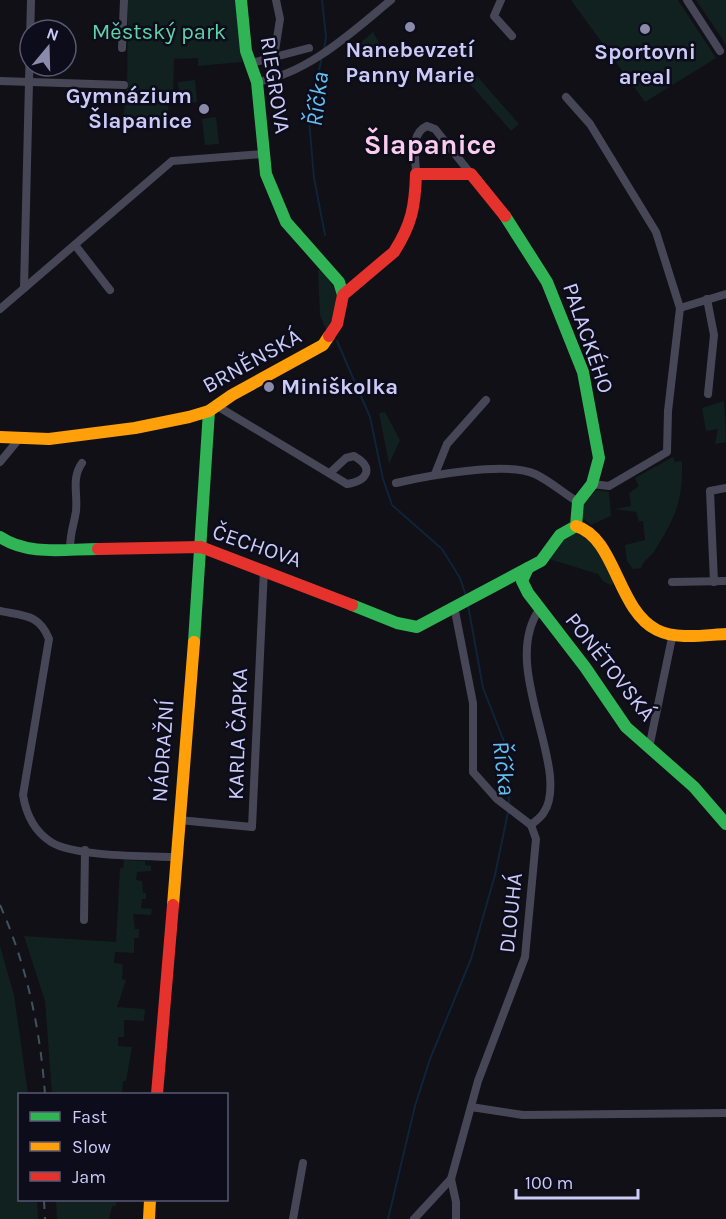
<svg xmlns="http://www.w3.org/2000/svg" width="726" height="1219" viewBox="0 0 726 1219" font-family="Karla,sans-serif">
<rect width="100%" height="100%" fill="#101016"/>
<g fill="#102120">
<path d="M128,0H237L242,62L198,66V58L174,59L173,102H169L167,124L123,117L127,92Z"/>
<path d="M571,0H678L716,58L645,102Z"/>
<path d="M696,0H726V47L723,40Z"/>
<path d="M373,32L386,56L343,58Z"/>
<path d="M468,72L477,76L519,124L511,131L462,75Z"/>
<path d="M195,80L197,102L180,104L178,82Z"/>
<path d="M216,117L219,144L205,145L202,119Z"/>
<path d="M318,270H321C340,292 343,305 326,330L320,315Z"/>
<path d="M724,401L726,442L715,444L718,429L706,431L702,408Z"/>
<path d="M385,412L400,440L389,464L379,413Z"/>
<path d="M673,457L675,462L682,461C683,500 676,517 655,550C651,557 643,560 641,568L633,569L627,561L625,545L645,540L643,521H639L636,512L615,509L631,506L629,493L639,486L635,478Z"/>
<path d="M597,490L609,492L611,516L591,525L582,517L583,504Z"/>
<path d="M576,531L590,535L615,582L611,585L604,582L598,574L549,559L561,540Z"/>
<path d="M124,860L145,861V865L151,866V871L137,872L136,880L142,881L143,893H146V899H142L141,908L152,909L151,915L133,914L135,929H139V938H134V953L115,952L114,963L123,964L122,979L126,980L117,1007L145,1009L144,1021L124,1020V1037H118V1046L132,1047L126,1081H123L122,1094H52L45,1001L24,936L116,942L120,868H123Z"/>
<path d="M0,946L14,995L28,1094H20V1200H37L38,1219H0Z"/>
<path d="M56,1200H116V1206H112L109,1219H57Z"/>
</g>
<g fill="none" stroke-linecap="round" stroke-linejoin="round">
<g stroke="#0f2339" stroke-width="2">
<path d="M322,0L326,37L324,50"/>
<path d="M322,56L309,120L314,178L325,235"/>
<path d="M337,341L370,417L383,479L392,505L442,549L460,578L466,596"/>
<path d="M468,605L483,688L505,744L509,803"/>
<path d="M388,1219L415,1106L430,1059L471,959L495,875L508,812"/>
</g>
<g stroke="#464657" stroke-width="8">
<path d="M501,0L494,16L512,36"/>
<path d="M687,0L720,51"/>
<path d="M122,48L124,0"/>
<path d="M274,57L280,19L276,0"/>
<path d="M252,63L309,48"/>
<path d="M0,81L124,85"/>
<path d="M257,82C309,73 352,32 391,0"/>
<path d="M566,97L590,124L656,232L680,308L668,411L667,452L609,486L592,484"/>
<path d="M416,174C416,157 409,134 427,126L435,129L471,174"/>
<path d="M75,245L110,290"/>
<path d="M24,288L31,0"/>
<path d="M707,299L714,335L708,394"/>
<path d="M680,308L726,294"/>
<path d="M0,309L172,161L264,154"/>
<path d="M217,406L347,484C367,481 375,468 354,456L346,458L331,472"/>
<path d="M0,462L19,439"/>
<path d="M435,474L447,444L486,400"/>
<path d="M396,483C426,476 507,461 535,474C550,481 563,493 578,502"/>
<path d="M70,549C70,532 74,525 76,511C78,493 71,479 82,463"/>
<path d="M672,582L726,581"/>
<path d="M714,582L710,491L726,488"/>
<path d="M454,606L473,703V772L497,799L531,825"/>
<path d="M0,611C24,616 39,614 49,639L23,795C26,814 34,831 51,842C75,857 146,856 176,857"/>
<path d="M649,748L673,633"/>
<path d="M179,820L252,827L264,569"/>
<path d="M531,825C535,821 542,817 544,812C551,802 551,788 550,776C545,725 508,655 539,610"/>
<path d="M84,920L85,850"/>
<path d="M471,1107L523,1115L726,1113"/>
<path d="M293,1219L303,1163"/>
<path d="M414,1219L451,1179"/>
<path d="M456,1219V1202L451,1179L478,1081L525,957L536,839L531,825"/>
</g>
<g stroke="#30b455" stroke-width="12">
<path d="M241,0L246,51L257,82L266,174L286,222L339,282L343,295"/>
<path d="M0,537C28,556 65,549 98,549"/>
<path d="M528,568L522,581L528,593L585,667L626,727L694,787L726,824"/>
<path d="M352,605L397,623L417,627L541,561L560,535L576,526L578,502L592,484L599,458L583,372L547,282L505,216"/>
<path d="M194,642L209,411"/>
</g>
<g stroke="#ff9f0a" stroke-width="12">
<path d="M0,437L49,439L135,428L189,417L209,411L232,395L323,345L329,336"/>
<path d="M576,526C616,538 617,610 657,630C677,640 705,635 726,634"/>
<path d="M173,905L194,642"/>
<path d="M149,1219L150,1200"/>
</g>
<g stroke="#e5322d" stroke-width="12">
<path d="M329,336L337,324L343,295L394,252C412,224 415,206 416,174H471L505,216"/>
<path d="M98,549L201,547L352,605"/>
<path d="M157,1094L173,905"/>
</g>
<g stroke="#3f535d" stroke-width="2" stroke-dasharray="9 8" stroke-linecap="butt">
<path d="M0,905C27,966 40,1028 45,1094"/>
<path d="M44,1200L45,1219"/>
</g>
</g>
<g fill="#8a8aaa" stroke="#0d0c1a" stroke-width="2">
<circle cx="410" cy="27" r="6"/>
<circle cx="645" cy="29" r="6"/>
<circle cx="204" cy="109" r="6"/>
<circle cx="269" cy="387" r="6"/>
</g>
<g text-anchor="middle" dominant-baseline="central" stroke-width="5" stroke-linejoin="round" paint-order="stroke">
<g font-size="22" fill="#5fd2a8" stroke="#0d0c1a">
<text x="159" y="32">Městský park</text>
</g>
<g font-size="22" font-weight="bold" fill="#cbcbfa" stroke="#0d0c1a">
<text x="410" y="50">Nanebevzetí<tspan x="410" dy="25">Panny Marie</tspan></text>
<text x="645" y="52">Sportovni<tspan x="645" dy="25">areal</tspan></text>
<text x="192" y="96" text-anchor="end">Gymnázium<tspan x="192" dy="25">Šlapanice</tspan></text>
<text x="281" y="387" text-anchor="start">Miniškolka</text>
</g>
<g font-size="22" fill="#cbcbfa" stroke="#0d0c1a">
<text transform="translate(275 85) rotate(81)">RIEGROVA</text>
<text transform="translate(588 338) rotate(71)">PALACKÉHO</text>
<text transform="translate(252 361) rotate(-29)">BRNĚNSKÁ</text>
<text transform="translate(257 546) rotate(19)">ČECHOVA</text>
<text transform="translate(610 667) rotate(52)">PONĚTOVSKÁ</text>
<text transform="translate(238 734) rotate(-88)">KARLA ČAPKA</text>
<text transform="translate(163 751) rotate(-86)">NÁDRAŽNÍ</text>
<text transform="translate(511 913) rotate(-84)">DLOUHÁ</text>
</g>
<g font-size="24" font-style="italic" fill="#63bff0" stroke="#0d0c1a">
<text transform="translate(317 99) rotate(-83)">Říčka</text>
<text transform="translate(504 768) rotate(83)">Říčka</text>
</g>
<g font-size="28" font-weight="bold" fill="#facdef" stroke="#0d0c1a">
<text x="430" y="144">Šlapanice</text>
</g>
</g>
<rect x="18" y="1093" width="210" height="108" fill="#0d0c1a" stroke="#595874" stroke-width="1.5"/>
<rect x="30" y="1112" width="30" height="9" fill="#30b455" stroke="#595874" stroke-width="1.5"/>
<text x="72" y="1123" font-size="18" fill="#cbcbfa">Fast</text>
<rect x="30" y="1142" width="30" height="9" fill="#ff9f0a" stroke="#595874" stroke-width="1.5"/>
<text x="72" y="1153" font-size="18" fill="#cbcbfa">Slow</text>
<rect x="30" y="1172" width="30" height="9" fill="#e5322d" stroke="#595874" stroke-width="1.5"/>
<text x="72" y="1183" font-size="18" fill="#cbcbfa">Jam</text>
<g transform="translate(48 48) rotate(19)"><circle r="28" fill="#0d0c1a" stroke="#595874" stroke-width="1.5"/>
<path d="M0-4.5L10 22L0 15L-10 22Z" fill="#8a8aaa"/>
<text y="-9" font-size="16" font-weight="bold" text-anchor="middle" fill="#cbcbfa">N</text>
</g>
<path d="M516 1189v9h122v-9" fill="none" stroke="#cbcbfa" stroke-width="3"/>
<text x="525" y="1189" font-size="18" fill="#cbcbfa" stroke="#0d0c1a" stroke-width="4.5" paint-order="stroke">100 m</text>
</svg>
